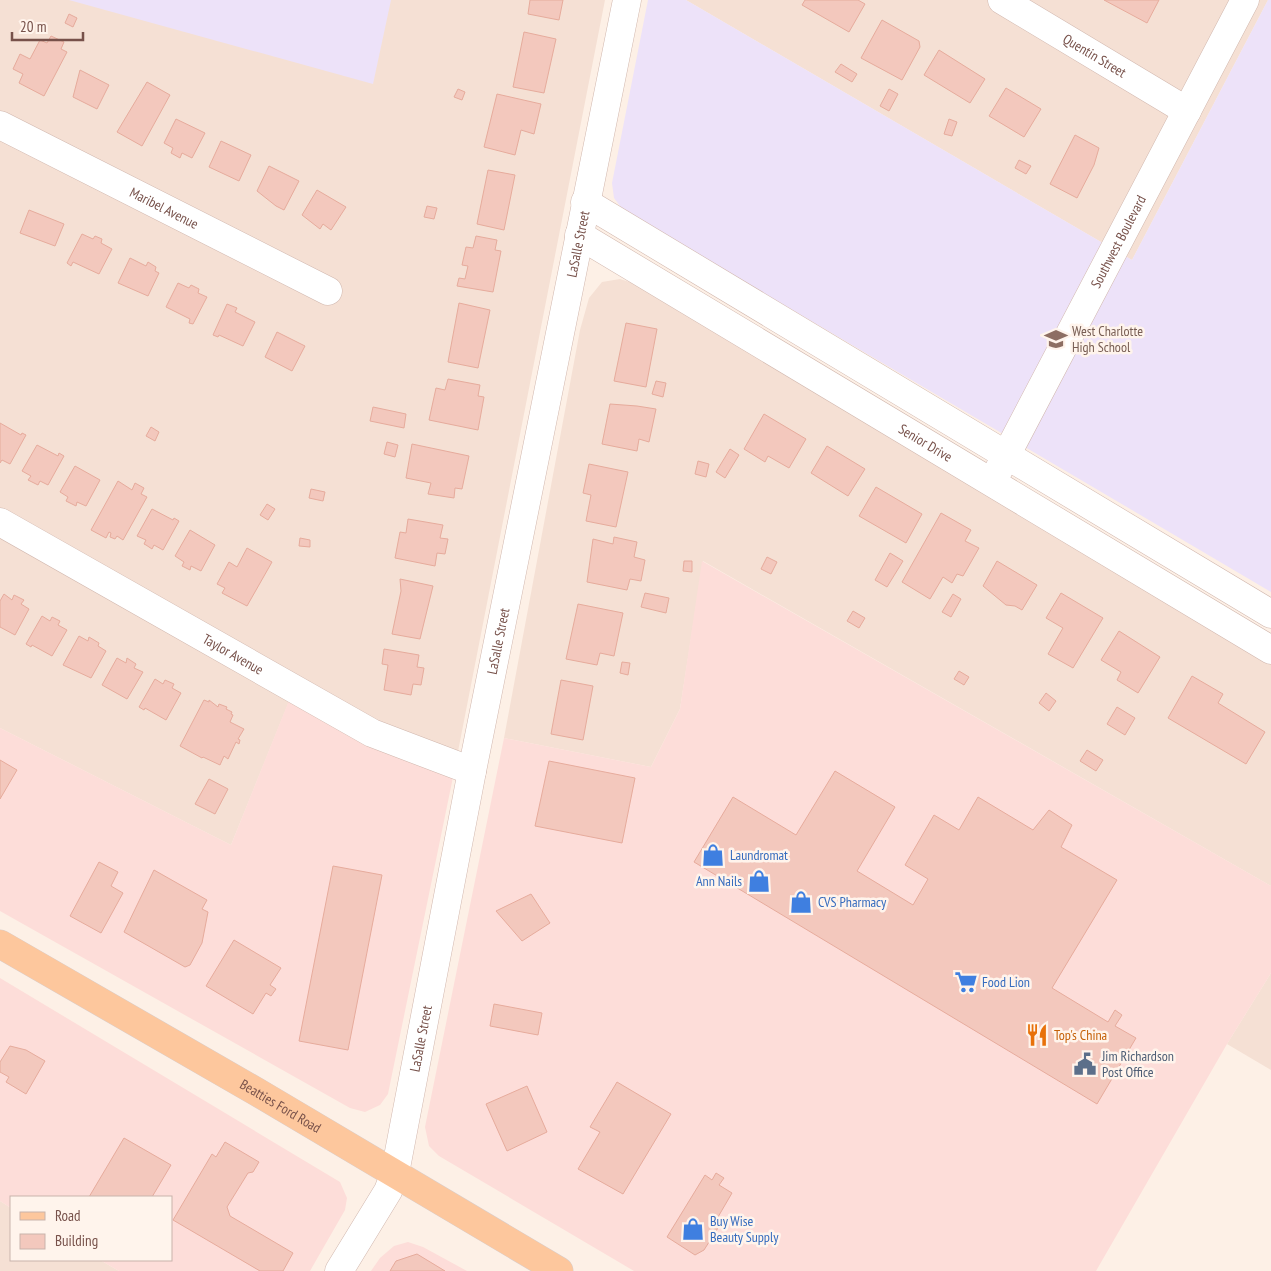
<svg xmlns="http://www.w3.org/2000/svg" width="1271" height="1271" viewBox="0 0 1271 1271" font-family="'PT Sans Narrow',sans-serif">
<rect width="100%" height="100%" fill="#fdf0e6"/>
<g fill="#f5e0d4">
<path d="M0,0H605L453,777L290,699L231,845L0,728Z"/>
<path d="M686,0H1268L1132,260Z"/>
<path d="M620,279L639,285L790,378L1137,582L1271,663V886L703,561L680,709L651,767L504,738L580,330L589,298L602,282Z"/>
<path d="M1271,973V1070L1227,1044Z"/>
<path d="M0,1201L11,1208V1260H100L119,1271H0Z"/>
</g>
<g fill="#fdddd9">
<path d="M702,561L1271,886V973L1227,1044L1096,1271H634L439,1156L429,1146L425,1127L504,738L651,767L680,709Z"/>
<path d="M290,698L453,777L388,1094L380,1105L365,1112L350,1108L0,911V728L231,845Z"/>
<path d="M0,978L340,1182L347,1198L345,1210L310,1271H119L100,1260H171V1197H11V1208L0,1201Z"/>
<path d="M408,1242L423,1247L467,1271H371L380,1258L394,1246Z"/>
</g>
<g fill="#ede2f9">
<path d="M69,0H391L373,84Z"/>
<path d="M648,0H686L1132,260L1268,0H1271V592L623,210L614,198L612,183Z"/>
</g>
<g fill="#f3c8bd" stroke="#e6ab9c">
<path d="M530,0H563L559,20L528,14Z"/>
<path d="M805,0H858L865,4L849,32L802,5Z"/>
<path d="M1104,0H1159L1147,23Z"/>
<path d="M69,14L77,18L73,27L65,23Z"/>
<path d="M882,20L919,41L920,47L902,80L861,58Z"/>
<path d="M524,32L556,39L544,93L513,87Z"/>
<path d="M51,36L64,42L61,49L67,52L44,96L19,83L23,74L13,69L20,54L30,59L40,40L47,43Z"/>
<path d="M939,50L985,79L970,103L924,75Z"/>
<path d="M841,64L857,74L852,82L835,72Z"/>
<path d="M80,70L109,85L97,109L73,97Z"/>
<path d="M147,82L170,95L142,146L117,132Z"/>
<path d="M1006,88L1041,109L1024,137L989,116Z"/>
<path d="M458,89L465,92L462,100L454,97Z"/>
<path d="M889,89L898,94L889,111L880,106Z"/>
<path d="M497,94L541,104L534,134L521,130L515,155L484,147Z"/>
<path d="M176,119L205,133L192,158L182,153L180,158L171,153L173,148L164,143Z"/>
<path d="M949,119L957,122L952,136L944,134Z"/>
<path d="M1075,135L1099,148L1094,165L1077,198L1050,184Z"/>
<path d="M221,141L251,155L239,181L209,167Z"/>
<path d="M1019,160L1031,166L1026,174L1015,168Z"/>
<path d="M269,166L299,181L284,210L276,206L257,191Z"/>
<path d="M488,170L515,175L504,230L477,224Z"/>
<path d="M317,190L346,207L331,230L323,224L320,229L302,215Z"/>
<path d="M427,206L437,208L434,219L424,217Z"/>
<path d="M29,210L64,224L55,246L20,233Z"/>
<path d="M82,234L93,239L95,236L102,239L101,243L112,249L99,274L73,262L71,266L67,263Z"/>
<path d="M476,236L497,240L495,250L501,251L493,292L457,286L459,278L465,279L468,266L462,265L466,247L473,248Z"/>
<path d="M130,258L146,266L148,262L156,267L155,271L159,273L148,296L118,283Z"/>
<path d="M178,283L189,288L191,285L199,289L198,293L207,297L193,324L189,323L190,319L166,307Z"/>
<path d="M459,303L490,310L478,368L448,362Z"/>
<path d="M227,304L237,308L235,312L255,322L243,346L219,335L218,337L213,335Z"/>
<path d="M626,323L657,329L646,387L614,381Z"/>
<path d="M277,332L305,346L292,371L265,357Z"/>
<path d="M448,379L480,385L478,396L484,397L478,430L429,420L436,388L445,390Z"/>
<path d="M656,381L666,383L663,397L652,394Z"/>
<path d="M610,404L637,406L656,409L649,442L639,439L637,451L602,444Z"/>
<path d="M373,407L406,414L404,428L370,421Z"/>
<path d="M764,414L806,439L789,468L768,456L765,462L744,449Z"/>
<path d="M0,423L21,435L22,433L26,435L10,464L2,460L0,463Z"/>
<path d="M151,427L159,432L155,441L146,436Z"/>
<path d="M387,442L398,445L395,457L384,454Z"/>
<path d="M412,444L469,456L462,489L455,488L454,498L428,494L431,483L406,478Z"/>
<path d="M37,445L58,456L59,453L64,456L48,485L40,481L38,485L28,480L31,476L22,471Z"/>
<path d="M827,446L865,469L848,496L811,473Z"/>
<path d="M730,449L739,455L725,478L716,472Z"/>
<path d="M698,461L709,464L706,477L695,474Z"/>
<path d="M589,464L628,472L616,527L586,521L591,495L583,493Z"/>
<path d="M75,466L100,480L86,506L77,502L76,506L66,501L68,497L60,492Z"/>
<path d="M118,481L132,490L135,483L144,488L141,494L147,497L123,540L117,536L115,539L110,537L111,533L109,532L106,538L91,530Z"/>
<path d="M876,487L922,514L906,543L859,516Z"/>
<path d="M311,489L325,492L323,501L309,498Z"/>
<path d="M267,504L275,509L268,520L260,515Z"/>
<path d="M152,509L173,520L174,518L179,521L163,550L154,545L152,549L146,545L144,544L146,540L137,536Z"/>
<path d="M941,513L971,530L965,541L979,548L963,576L957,574L952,583L943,577L930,599L902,582Z"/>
<path d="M408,519L443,525L440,538L448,539L445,554L437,553L435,566L395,558L400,532L406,533Z"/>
<path d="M190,530L215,545L201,571L191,566L190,570L182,566L184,562L175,556Z"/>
<path d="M614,537L637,542L634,557L645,560L641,581L630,579L627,590L587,582L593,539L613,544Z"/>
<path d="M300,538L310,540V547L299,546Z"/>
<path d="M247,548L272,562L247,606L222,593L225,588L217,584L229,562L237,567Z"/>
<path d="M890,553L903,561L887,587L875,580Z"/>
<path d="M767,557L777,562L771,574L761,569Z"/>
<path d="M684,561H692V572L683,571Z"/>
<path d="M997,561L1037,585L1022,610L1015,606L1006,605L983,586Z"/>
<path d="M400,579L433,586L420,639L392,634L401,591Z"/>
<path d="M645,593L669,598L666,613L641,607Z"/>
<path d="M1061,593L1103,618L1073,668L1048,654L1063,628L1046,618Z"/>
<path d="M4,594L12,600L14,595L24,600L21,604L29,609L15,635L0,627V601Z"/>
<path d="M953,594L961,599L951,617L942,612Z"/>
<path d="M578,604L623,613L614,656L600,653L597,665L566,659Z"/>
<path d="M853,611L865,618L859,628L847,621Z"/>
<path d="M42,616L50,621L52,617L60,621L58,625L67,630L52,656L32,645L31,647L26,644Z"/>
<path d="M1119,631L1160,657L1138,693L1117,680L1121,672L1101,660Z"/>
<path d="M79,636L88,641L89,637L99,643L98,646L106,651L91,678L63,665Z"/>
<path d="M384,649L419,655L417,667L424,668L421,685L413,684L411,695L384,690L388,665L382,664Z"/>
<path d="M117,658L126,663L127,658L136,664L134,668L143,672L127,699L102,685Z"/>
<path d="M622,662L630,663L628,675L620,673Z"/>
<path d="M959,671L969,677L964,685L954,679Z"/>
<path d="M1192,676L1223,694L1218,703L1265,732L1246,764L1168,718Z"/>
<path d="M155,679L163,684L165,680L174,684L172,688L181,693L166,720L145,708L144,710L139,707Z"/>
<path d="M561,680L593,686L583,740L551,734Z"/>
<path d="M1046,693L1056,701L1049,711L1039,703Z"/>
<path d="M204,700L209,702V700L218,707L219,704L227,707L226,709L232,712L231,714L233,715L230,722L244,729L238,739L240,740L239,744L236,742L228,759L224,756L220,765L203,757L202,758L180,746Z"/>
<path d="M1117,707L1135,718L1125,735L1107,724Z"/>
<path d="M1087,750L1103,760L1096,771L1080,761Z"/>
<path d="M0,760L17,770L0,799Z"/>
<path d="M549,761L635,778L622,843L535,826Z"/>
<path d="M835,771L895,807L857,871L913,905L928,879L905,865L934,815L959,830L978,797L1033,830L1049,810L1072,825L1061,847L1117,880L1052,988L1108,1022L1115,1010L1122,1015L1115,1026L1136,1038L1097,1104L694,862L733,797L796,835Z"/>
<path d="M209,779L228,789L215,814L195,804Z"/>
<path d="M99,862L118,872L111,886L123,893L101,933L70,916Z"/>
<path d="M333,866L382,875L348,1050L299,1041Z"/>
<path d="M154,870L207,900L202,909L208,912L202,943L190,965L185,967L124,932Z"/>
<path d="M531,894L550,923L522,941L496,911Z"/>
<path d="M234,940L281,968L270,985L276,989L271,996L266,993L253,1014L206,986Z"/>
<path d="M494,1004L542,1013L538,1035L490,1026Z"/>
<path d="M10,1046L26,1050L45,1061L26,1094L6,1082L9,1077L0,1072V1062Z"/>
<path d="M617,1082L671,1114L623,1194L578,1169L600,1132L590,1127Z"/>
<path d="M527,1086L547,1132L507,1151L486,1104Z"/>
<path d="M124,1138L171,1165L152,1197H89Z"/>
<path d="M225,1142L259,1162L253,1172L248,1173L227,1207L230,1216L293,1253L283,1271H260L173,1220L212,1154L216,1157Z"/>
<path d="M716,1173L724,1178L719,1185L732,1193L718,1217L723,1220L704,1250L695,1255L667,1237L705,1175L712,1180Z"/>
<path d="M417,1254L445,1271H390L396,1261Z"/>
</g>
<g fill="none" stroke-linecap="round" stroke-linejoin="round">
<defs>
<g id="minor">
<path id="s1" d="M1002,0L1187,111"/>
<path id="s2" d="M0,125L328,291"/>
<path d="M585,202L1271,614"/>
<path id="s3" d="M579,235L1271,650"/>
<path id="s4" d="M998,471L1245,0"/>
<path id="s5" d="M0,522L372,733L472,771"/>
<path id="s6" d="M339,1271L388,1191L395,1173L472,771L627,0"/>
</g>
<g id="major">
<path id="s7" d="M0,944L257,1092L559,1271"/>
</g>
</defs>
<use href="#minor" stroke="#d1b7ae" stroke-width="29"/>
<use href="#major" stroke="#d9cecc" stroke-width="29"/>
<use href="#minor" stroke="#fff" stroke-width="28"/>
<use href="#major" stroke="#fdc79d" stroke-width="28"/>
</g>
<defs>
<symbol id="school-bare" viewBox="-9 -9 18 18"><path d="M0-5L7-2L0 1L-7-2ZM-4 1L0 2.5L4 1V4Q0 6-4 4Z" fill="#8d6e63" stroke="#fff4ec" stroke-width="2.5" paint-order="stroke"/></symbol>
<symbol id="shop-bare" viewBox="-9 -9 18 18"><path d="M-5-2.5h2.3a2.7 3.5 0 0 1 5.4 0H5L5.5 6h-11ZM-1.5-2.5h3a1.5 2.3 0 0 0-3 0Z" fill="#3f7fe0" stroke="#fff4ec" stroke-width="2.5" paint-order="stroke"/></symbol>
<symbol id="supermarket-bare" viewBox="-9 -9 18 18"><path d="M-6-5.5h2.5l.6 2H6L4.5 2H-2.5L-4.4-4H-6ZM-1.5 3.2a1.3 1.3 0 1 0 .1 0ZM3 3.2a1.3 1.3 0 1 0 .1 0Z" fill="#3f7fe0" stroke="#fff4ec" stroke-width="2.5" paint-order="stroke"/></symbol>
<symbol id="restaurant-bare" viewBox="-9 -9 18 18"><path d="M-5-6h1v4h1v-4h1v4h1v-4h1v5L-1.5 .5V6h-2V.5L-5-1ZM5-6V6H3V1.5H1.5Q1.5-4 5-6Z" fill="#e8710a" stroke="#fff4ec" stroke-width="2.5" paint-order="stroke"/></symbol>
<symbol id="civic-bare" viewBox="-9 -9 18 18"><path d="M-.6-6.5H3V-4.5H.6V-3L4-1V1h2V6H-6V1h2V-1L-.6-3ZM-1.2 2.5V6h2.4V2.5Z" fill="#5c6f8a" stroke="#fff4ec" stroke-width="2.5" paint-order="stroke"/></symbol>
</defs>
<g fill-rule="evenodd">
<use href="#school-bare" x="1040" y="323" width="32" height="32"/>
<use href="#shop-bare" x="697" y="839" width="32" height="32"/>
<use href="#shop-bare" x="743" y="865" width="32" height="32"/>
<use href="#shop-bare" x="785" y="886" width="32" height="32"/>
<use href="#supermarket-bare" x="950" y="966" width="32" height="32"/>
<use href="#restaurant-bare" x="1021" y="1019" width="32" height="32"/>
<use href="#civic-bare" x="1069" y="1048" width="32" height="32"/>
<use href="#shop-bare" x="677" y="1213" width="32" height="32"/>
</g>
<g text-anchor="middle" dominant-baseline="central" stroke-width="5" stroke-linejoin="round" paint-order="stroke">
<g font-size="14" fill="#77514a" stroke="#fff4ec">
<text stroke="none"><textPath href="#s1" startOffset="108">Quentin Street</textPath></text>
<text stroke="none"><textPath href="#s2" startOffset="184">Maribel Avenue</textPath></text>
<text stroke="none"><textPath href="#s4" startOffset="259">Southwest Boulevard</textPath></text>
<text stroke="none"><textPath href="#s6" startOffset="1060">LaSalle Street</textPath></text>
<text stroke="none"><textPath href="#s3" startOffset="404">Senior Drive</textPath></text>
<text stroke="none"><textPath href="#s6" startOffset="655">LaSalle Street</textPath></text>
<text stroke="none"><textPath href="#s5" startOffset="268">Taylor Avenue</textPath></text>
<text stroke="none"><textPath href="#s6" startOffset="250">LaSalle Street</textPath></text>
<text stroke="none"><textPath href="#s7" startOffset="324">Beatties Ford Road</textPath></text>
</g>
<g font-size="14" fill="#785e54" stroke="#fff4ec" text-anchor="start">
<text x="1072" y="331">West Charlotte<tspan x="1072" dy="16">High School</tspan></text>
</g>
<g font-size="14" fill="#366cbe" stroke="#fff4ec" text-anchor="start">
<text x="730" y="855">Laundromat</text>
<text x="742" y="881" text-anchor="end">Ann Nails</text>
<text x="818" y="902">CVS Pharmacy</text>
<text x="982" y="982">Food Lion</text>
<text x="710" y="1221">Buy Wise<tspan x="710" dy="16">Beauty Supply</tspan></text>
</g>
<g font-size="14" fill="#c56008" stroke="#fff4ec" text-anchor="start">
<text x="1054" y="1035">Top's China</text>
</g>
<g font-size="14" fill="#4e5e75" stroke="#fff4ec" text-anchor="start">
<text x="1102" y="1056">Jim Richardson<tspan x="1102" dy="16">Post Office</tspan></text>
</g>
</g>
<rect x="10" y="1196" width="162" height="65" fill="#fff4ec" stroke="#c9b3ab"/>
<rect x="20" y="1212" width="25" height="8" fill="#fdc79d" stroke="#c9b3ab"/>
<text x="55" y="1221" font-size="15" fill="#77514a">Road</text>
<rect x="20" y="1234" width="25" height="15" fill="#f3c8bd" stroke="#c9b3ab"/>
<text x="55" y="1246" font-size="15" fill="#77514a">Building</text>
<path d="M12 32v8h71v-8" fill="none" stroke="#77514a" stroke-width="2.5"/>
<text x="20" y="32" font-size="15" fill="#77514a" stroke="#fff4ec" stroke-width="4" paint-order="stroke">20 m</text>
</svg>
